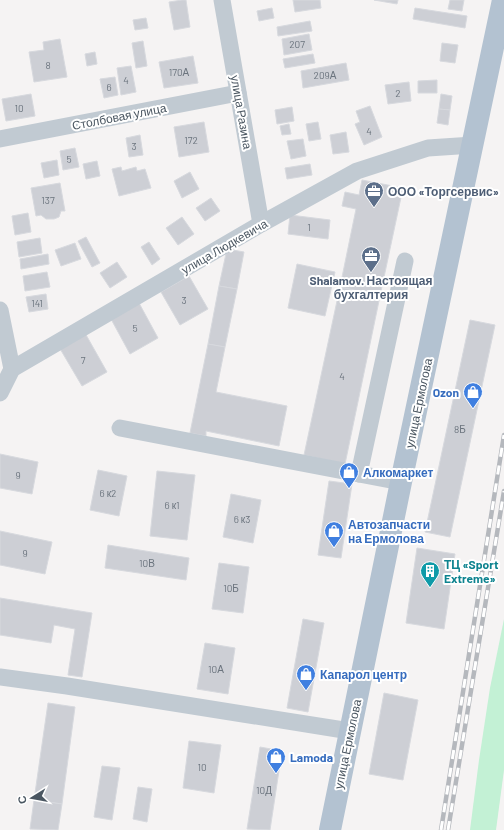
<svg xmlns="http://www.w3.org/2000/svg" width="504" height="830" viewBox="0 0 504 830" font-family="Barlow,sans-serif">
<rect width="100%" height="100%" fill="#f5f3f3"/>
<path fill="#c3f1d5" d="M504,619V770L496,830H470L479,760L490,688Z"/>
<g fill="#cdcfd5" stroke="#d7d9de">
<path d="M182,0H186L190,27L174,30L169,2Z"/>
<path d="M293,0H320L321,8L295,12Z"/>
<path d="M374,0H398L397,4Z"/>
<path d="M450,0H464L462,11L448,9Z"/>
<path d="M272,8L274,18L259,21L257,11Z"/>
<path d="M415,8L467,16L465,28L413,19Z"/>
<path d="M146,18L148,28L135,30L133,20Z"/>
<path d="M310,21L312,31L278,36L277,27Z"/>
<path d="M309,34L312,50L284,55L282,39Z"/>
<path d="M60,39L67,77L34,82L29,52L44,50L43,42Z"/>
<path d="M143,41L147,66L136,68L132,43Z"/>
<path d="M442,43L458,45L455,63L440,61Z"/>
<path d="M95,52L97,64L87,66L85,54Z"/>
<path d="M313,54L315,63L285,68L283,59Z"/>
<path d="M193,56L198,83L164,88L159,62Z"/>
<path d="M346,63L349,80L303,88L301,71Z"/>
<path d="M131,66L136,92L121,95L117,68Z"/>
<path d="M115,77L118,95L104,98L100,79Z"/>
<path d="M437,80V93H418V81Z"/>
<path d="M409,82L411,101L388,104L385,85Z"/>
<path d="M31,94L35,116L6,121L2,99Z"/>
<path d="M441,94L452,96L450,110L439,109Z"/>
<path d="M370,106L382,137L364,145L355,124L360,122L356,111Z"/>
<path d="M292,107L294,121L277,124L275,110Z"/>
<path d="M439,109L450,110L448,125L437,123Z"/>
<path d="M204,122L209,152L179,157L174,127Z"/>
<path d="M318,122L321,139L309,141L306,124Z"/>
<path d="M289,124L291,134L282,135L280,126Z"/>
<path d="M346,132L349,152L333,154L330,135Z"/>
<path d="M140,135L143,155L129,157L126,138Z"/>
<path d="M303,139L306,156L291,159L287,141Z"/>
<path d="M75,148L79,167L63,170L60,151Z"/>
<path d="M57,160L59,175L44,178L41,163Z"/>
<path d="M97,161L100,176L86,179L83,164Z"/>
<path d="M310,164L312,175L287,179L285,168Z"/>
<path d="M121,167L122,171L136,167L137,171L145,169L151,188L119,196L112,169Z"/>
<path d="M190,172L199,189L182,198L174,181Z"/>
<path d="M362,180L403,188L380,296L340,287L356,209L342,206L345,192L359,195Z"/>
<path d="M60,183L65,211H61L59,217L54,219H46L41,215L36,216L31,188Z"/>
<path d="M211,198L220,211L205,221L196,208Z"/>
<path d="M28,213L31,232L15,235L12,216Z"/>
<path d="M290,215L330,220L328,239L288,234Z"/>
<path d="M182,217L194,234L178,245L166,228Z"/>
<path d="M86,237L100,263L92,267L78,241Z"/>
<path d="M40,238L42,253L19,257L17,242Z"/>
<path d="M149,242L160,259L152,265L141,247Z"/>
<path d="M75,243L81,259L61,266L55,250Z"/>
<path d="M227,249L244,252L237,289L219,286Z"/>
<path d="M48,254L49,264L21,269L20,259Z"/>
<path d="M117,262L127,277L110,288L100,273Z"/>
<path d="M297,264L335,272L325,316L288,308Z"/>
<path d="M47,272L50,287L25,291L23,276Z"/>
<path d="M189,276L208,309L180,325L161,292Z"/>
<path d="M219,286L237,289L225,347L208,344Z"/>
<path d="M340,287L380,296L345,464L304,455Z"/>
<path d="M46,294L48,309L29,312L26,297Z"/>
<path d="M139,303L158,338L130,354L111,319Z"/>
<path d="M470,320L495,325L450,537L425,532Z"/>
<path d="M85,333L107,372L82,386L59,347Z"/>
<path d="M208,344L225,347L216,392L287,406L279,446L206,431V436L190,433Z"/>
<path d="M0,454L38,462L32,494L0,488Z"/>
<path d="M98,470L127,476L119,516L90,510Z"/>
<path d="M157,471L195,475L187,540L150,536Z"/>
<path d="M329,481L352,484L341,558L318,555Z"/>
<path d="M231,494L261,500L253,543L223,537Z"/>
<path d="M0,531L52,542L45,574L0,565Z"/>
<path d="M108,545L189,558L186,580L105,568Z"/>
<path d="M417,548L455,554L444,629L406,623Z"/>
<path d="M219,563L249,567L243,613L212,609Z"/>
<path d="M0,598L92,613L82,677L68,675L75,629L54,625L51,643L0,635Z"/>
<path d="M303,619L324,623L308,712L287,708Z"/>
<path d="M205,643L235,648L228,694L197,689Z"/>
<path d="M384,693L418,700L403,780L369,774Z"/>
<path d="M48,703L75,707L62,804L34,800Z"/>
<path d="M189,741L221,745L214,793L183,788Z"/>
<path d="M260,747L282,751L270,830L247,829Z"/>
<path d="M102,766L120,768L112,820L94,817Z"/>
<path d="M138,787L152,789L147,822L133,819Z"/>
<path d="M34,800L62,804L58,830L30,829Z"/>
</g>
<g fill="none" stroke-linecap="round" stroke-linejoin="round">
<g stroke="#c1cad2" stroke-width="17">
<path d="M222,0L261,224"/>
<path d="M0,139L238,93"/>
<path d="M0,310L12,369"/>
<path d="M0,393L12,369L261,224L357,171L428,148L473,145"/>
<path d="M120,428L401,482"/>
<path d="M359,474L405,261"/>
<path d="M0,677L67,686L350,731"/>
</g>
<path stroke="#b3c2d1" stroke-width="22" d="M330,830L401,482L503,0"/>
<defs>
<g id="rail">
<path d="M441,830L504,435"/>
<path d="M448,830L504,491"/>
</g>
</defs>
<use href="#rail" stroke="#b5b8bd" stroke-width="4.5"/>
<use href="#rail" stroke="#fff" stroke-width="3" stroke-dasharray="9" stroke-linecap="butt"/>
</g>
<defs>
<symbol id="office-pin" viewBox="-11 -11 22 30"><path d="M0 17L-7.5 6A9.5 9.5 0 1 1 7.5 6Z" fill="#5c6f8a" stroke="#fff"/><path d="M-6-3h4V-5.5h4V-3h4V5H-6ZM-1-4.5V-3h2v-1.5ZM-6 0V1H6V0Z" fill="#fff"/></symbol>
<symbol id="shop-pin" viewBox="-11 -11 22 30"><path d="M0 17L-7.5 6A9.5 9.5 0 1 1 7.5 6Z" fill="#3f7fe0" stroke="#fff"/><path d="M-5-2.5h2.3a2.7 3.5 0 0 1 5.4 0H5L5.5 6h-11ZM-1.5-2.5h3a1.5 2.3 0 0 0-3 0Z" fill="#fff"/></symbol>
<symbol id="building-pin" viewBox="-11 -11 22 30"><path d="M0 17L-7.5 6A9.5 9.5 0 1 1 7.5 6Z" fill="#0f9aa8" stroke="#fff"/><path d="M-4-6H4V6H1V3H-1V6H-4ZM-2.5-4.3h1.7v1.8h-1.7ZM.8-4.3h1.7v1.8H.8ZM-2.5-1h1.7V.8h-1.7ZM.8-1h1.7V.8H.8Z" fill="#fff"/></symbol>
</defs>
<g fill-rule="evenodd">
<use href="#office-pin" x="363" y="180" width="22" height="30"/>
<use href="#office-pin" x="360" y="245" width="22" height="30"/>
<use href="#shop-pin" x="462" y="381" width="22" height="30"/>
<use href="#shop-pin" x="338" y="461" width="22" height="30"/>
<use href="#shop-pin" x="323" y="520" width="22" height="30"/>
<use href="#building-pin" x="419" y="560" width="22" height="30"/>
<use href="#shop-pin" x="295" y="663" width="22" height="30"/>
<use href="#shop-pin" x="265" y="746" width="22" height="30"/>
</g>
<g text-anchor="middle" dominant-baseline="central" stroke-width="4" stroke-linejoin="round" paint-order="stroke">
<g font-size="10" fill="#6b747e">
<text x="297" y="44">207</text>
<text x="48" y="65">8</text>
<text x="179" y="72">170А</text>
<text x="325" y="75">209А</text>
<text x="126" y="80">4</text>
<text x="109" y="87">6</text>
<text x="398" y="93">2</text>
<text x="19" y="108">10</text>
<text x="369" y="131">4</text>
<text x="191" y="140">172</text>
<text x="134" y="146">3</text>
<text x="69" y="159">5</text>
<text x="48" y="200">137</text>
<text x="309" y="227">1</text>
<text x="184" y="300">3</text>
<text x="37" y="303">141</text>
<text x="135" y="328">5</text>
<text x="83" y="360">7</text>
<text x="342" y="376">4</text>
<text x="460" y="429">8Б</text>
<text x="18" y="475">9</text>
<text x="108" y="493">6 к2</text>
<text x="172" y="505">6 к1</text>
<text x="242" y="519">6 к3</text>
<text x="25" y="553">9</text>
<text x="147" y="563">10В</text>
<text x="231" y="588">10Б</text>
<text x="216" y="669">10А</text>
<text x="202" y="767">10</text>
<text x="264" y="790">10Д</text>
</g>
<g font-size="12" fill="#4a5661" stroke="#fff">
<text transform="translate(242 112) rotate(80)">улица Разина</text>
<text transform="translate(119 116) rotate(-11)">Столбовая улица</text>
<text transform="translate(224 246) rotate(-30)">улица Людкевича</text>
<text transform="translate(418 403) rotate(-78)">улица Ермолова</text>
<text transform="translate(347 744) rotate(-78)">улица Ермолова</text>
</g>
<g font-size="12" font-weight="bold" fill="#4e5e75" stroke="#fff" text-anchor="start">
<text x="388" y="191">ООО «Торгсервис»</text>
<text x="371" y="280" text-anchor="middle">Shalamov. Настоящая<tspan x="371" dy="14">бухгалтерия</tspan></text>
</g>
<g font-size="12" font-weight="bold" fill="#366cbe" stroke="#fff" text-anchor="start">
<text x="459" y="392" text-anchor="end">Ozon</text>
<text x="363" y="472">Алкомаркет</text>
<text x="348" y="524">Автозапчасти<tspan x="348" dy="14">на Ермолова</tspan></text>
<text x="320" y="674">Капарол центр</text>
<text x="290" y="757">Lamoda</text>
</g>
<g font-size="12" font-weight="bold" fill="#0d838f" stroke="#fff" text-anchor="start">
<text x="444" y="564">ТЦ «Sport<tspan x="444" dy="14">Extreme»</tspan></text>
</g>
</g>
<g transform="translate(32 798) rotate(259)" stroke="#ffffff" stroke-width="3" paint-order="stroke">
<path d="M0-3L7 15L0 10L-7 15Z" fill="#4a5661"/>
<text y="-6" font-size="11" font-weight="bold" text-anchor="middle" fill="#4a5661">С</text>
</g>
</svg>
